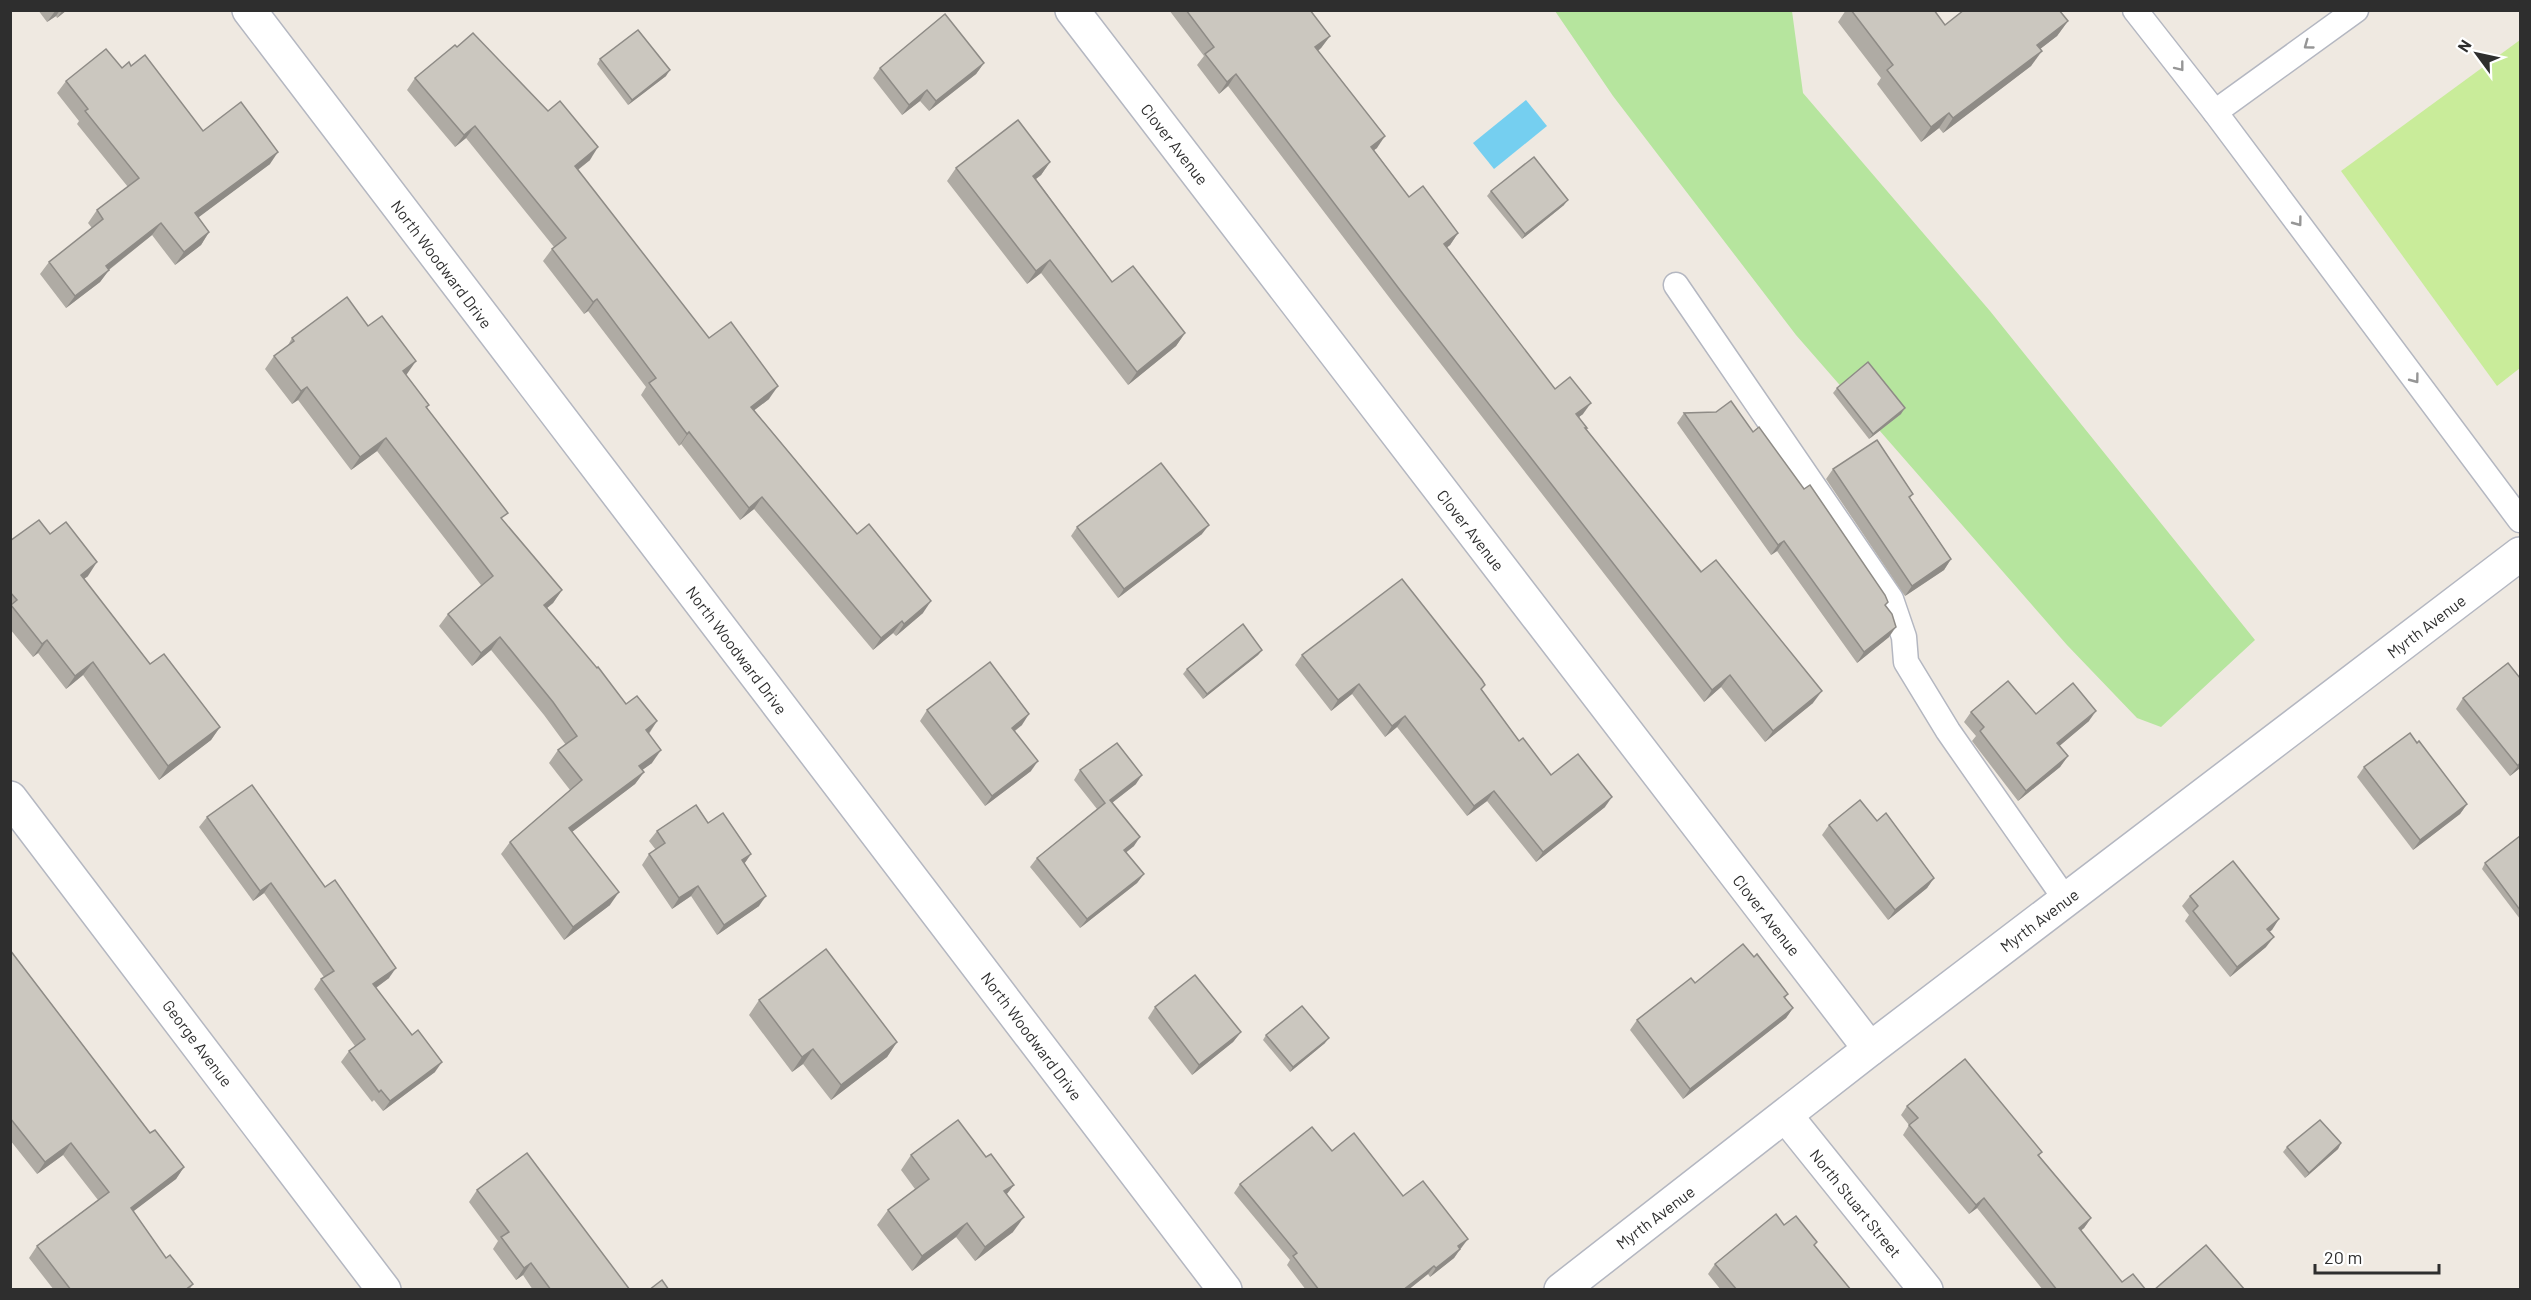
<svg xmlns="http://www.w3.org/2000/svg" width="2531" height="1300" viewBox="0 0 2531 1300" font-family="Barlow,sans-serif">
<rect width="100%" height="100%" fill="#efe9e1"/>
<path fill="#b6e59e" d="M1555,11H1792L1803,93L1990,311L2255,640L2161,727L2137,718L2067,645L1796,335L1613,96Z"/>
<path fill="#c9ec9a" d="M2520,40V368L2497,386L2341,171Z"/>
<path fill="#75cff0" d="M1526,100L1547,126L1494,169L1473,143Z"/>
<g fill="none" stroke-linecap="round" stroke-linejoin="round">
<defs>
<g id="lane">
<path d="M2135,10L2215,112L2520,520"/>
<path d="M2215,112L2356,10"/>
<path d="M1676,285L1891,599L1904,637L1906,662L1948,731L2066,900"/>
</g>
<g id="street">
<path d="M249,10L1225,1290"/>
<path d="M1072,10L1870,1049"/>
<path d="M10,798L384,1290"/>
<path d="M1786,1116L1926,1290"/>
</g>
<path id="secondary" d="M1561,1290L1870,1049L2520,554"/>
</defs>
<use href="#lane" stroke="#b4b7c1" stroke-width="27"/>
<use href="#street" stroke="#b4b7c1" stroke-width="36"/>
<use href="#secondary" stroke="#b4b7c1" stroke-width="36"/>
<use href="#lane" stroke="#fff" stroke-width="24"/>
<use href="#street" stroke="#fff" stroke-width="33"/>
<use href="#secondary" stroke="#fff" stroke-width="33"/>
</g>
<g fill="#afaba4">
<path d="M38,10H67L57,18L56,16L47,22Z"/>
<path d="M1169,10H1310L1330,36L1321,48L1318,51L1377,148L1374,150L1409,197L1458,233L1450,245L1446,248L1555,389L1583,414L1579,417L1586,429L1662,524L1813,703L1765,742L1721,687L1704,702L1395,305L1228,86L1219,94L1197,65L1204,56Z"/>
<path d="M1846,10H1934L1945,25L2068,21L2057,36L2040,49L2031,66L1943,133L1939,128L1921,142L1877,84L1881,78L1838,22Z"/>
<path d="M457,47L590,160L578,170L709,338L769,399L754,410L923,613L896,636L893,633L873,650L754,509L740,520L681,444L679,446L641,395L646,387L588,311L584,314L543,261L552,249L554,247L466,138L455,147L407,90L415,78Z"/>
<path d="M600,59L666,76L628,105L597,64Z"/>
<path d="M984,63L976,74L929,111L920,101L902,115L873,78L880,68Z"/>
<path d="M131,66L203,131L270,164L198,217L209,232L201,245L175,265L152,235L109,270L100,282L66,308L40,274L49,262L92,228L88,223L97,210L128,187L77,124L79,121L57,93L66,81Z"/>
<path d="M1050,162L1041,175L1036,179L1112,282L1185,333L1176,346L1128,385L1041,273L1027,284L947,181L956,168Z"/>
<path d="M1491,191L1564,205L1522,239L1487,196Z"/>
<path d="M368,326L407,374L406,375L429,405L427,408L503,520L562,590L553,603L547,608L626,704L657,721L649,734L652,763L642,770L644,772L635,784L572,832L610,905L564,940L501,854L510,842L570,790L549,763L558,750L566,745L544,715L491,650L472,666L439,626L448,614L481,585L377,451L351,470L298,400L292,404L265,369L274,356L287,347L292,338Z"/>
<path d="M1837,388L1901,414L1869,439L1833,393Z"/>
<path d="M1684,413L1753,432L1804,489L1885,606L1889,637L1857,663L1777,551L1771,555L1677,423Z"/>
<path d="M1833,469L1913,494L1910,498L1951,559L1944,570L1905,596L1826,479Z"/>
<path d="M1077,527L1202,534L1118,598L1071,536Z"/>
<path d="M50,534L88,576L84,579L150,664L220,727L211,740L159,780L83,675L66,689L38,653L33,657L10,629V541Z"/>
<path d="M1262,650L1258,655L1203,699L1183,674L1187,669Z"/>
<path d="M1302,655L1482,690L1519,741L1551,775L1605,807L1536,862L1487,801L1467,816L1397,727L1385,737L1352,694L1331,711L1295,665Z"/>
<path d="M2463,698L2520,768L2510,776L2456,709Z"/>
<path d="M927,710L1022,725L1015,731L1031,771L985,806L920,721Z"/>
<path d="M1971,712L2036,714L2089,721L2059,746L2068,756L2060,767L2018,801L1972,741L1976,736L1964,722Z"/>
<path d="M2364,767L2467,804L2460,814L2413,850L2357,777Z"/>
<path d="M1080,770L1136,784L1112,803L1134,846L1126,852L1144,874L1137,883L1080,928L1030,867L1037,858L1097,809L1074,780Z"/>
<path d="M207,817L389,978L376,988L435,1072L383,1111L374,1100L372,1102L341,1062L349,1051L355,1046L314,989L321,979L324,977L264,893L253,901L199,827Z"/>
<path d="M1877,821L1934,878L1927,888L1888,920L1822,835L1829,825Z"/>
<path d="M708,823L751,854L744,864L759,906L717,935L691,896L672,909L642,865L649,854L656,850L649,841L657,831Z"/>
<path d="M2520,836V919L2482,869L2485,863Z"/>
<path d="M2190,896L2279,919L2269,932L2266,947L2230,977L2185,921L2189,915L2182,906Z"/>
<path d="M10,950L150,1133L184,1167L176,1179L133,1211L166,1258L193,1284L189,1290H54L29,1258L37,1246L98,1200L63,1155L37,1174L10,1140Z"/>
<path d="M1754,957L1788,994L1785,998L1793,1008L1786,1018L1683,1099L1630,1030L1637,1020L1695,983Z"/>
<path d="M759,1000L897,1042L887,1057L831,1100L803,1064L792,1072L749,1015Z"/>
<path d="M1155,1007L1241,1032L1233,1042L1192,1075L1148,1018Z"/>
<path d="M1266,1035L1325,1043L1290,1072L1263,1040Z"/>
<path d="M1907,1106L2042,1152L2039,1156L2091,1218L2084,1228L2080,1231L2122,1282L2146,1290H2043L1977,1208L1969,1214L1903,1135L1909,1125L1901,1115Z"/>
<path d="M2341,1143L2338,1149L2305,1178L2283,1152L2287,1147Z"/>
<path d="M1332,1151L1403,1196L1462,1247L1454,1258L1430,1277L1428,1274L1408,1290H1306L1287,1265L1290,1260L1234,1193L1240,1184Z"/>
<path d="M911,1155L1007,1194L1013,1232L975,1261L956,1237L912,1271L877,1225L888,1210L915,1189L901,1170Z"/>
<path d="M477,1190L630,1290H533L523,1275L516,1280L493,1249L498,1241L469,1202Z"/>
<path d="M1784,1225L1815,1246L1851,1290H1721L1708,1274L1715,1264Z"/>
</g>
<g fill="#8e8b86">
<path d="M56,10H60L56,16L47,22Z"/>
<path d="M63,10H67L57,18Z"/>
<path d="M2068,21L2057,36L2027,59L2037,45Z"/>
<path d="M1330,36L1321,48L1307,59L1315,47Z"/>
<path d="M2042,51L2031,66L1943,133L1953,118Z"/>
<path d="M984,63L976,74L929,111L936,101Z"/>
<path d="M670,70L666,76L628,105L632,100Z"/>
<path d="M1236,74L1228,86L1219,94L1227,82Z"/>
<path d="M927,90L920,101L902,115L909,105Z"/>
<path d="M1949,113L1939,128L1921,142L1931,127Z"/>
<path d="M475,126L466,138L455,147L464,135Z"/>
<path d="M1385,136L1377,148L1363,158L1371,147Z"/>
<path d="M598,147L590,160L567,178L575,166Z"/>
<path d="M278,152L270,164L187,226L195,213Z"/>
<path d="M1050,162L1041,175L1024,188L1033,176Z"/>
<path d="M1568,200L1564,205L1522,239L1525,234Z"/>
<path d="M161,223L152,235L97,279L106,266Z"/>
<path d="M209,232L201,245L175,265L184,252Z"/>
<path d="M1458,233L1450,245L1436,256L1444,244Z"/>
<path d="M1050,260L1041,273L1027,284L1036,271Z"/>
<path d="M109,270L100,282L66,308L75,296Z"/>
<path d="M597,299L588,311L584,314L593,302Z"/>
<path d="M1185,333L1176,346L1128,385L1137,372Z"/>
<path d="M416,361L407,374L394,384L403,371Z"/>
<path d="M778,386L769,399L743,419L751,407Z"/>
<path d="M307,387L298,400L292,404L301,391Z"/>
<path d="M1591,403L1583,414L1568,425L1576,414Z"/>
<path d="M1905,408L1901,414L1869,439L1873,434Z"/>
<path d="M689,432L681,444L679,446L687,434Z"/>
<path d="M386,438L377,451L351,470L360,457Z"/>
<path d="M762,497L754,509L740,520L749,508Z"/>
<path d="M1209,525L1202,534L1118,598L1124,589Z"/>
<path d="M1784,541L1777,551L1771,555L1778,545Z"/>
<path d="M1951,559L1944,570L1905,596L1912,586Z"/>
<path d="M97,562L88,576L72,588L81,575Z"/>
<path d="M562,590L553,603L535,618L544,605Z"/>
<path d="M931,601L923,613L896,636L904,624Z"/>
<path d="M902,621L893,633L873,650L881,638Z"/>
<path d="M1896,627L1889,637L1857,663L1864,652Z"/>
<path d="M500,637L491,650L472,666L481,653Z"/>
<path d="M47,640L38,653L33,657L42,644Z"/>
<path d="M1262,650L1258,655L1203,699L1207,694Z"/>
<path d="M93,662L83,675L66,689L75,676Z"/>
<path d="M1730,675L1721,687L1704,702L1712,690Z"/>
<path d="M1359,684L1352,694L1331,711L1338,700Z"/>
<path d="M1822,691L1813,703L1765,742L1773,731Z"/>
<path d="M2096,711L2089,721L2050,754L2057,743Z"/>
<path d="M1029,714L1022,725L1005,738L1012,728Z"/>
<path d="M1405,716L1397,727L1385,737L1392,726Z"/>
<path d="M657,721L648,734L646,730Z"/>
<path d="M220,727L211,740L159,780L168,766Z"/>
<path d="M661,750L652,763L630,779L639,766Z"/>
<path d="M2068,756L2060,767L2018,801L2026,791Z"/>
<path d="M1038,761L1031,771L985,806L992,796Z"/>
<path d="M2520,763V768L2510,776L2518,766Z"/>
<path d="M644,772L635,784L560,841L569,828Z"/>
<path d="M1142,775L1136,784L1104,809L1110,800Z"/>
<path d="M1494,791L1487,801L1467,816L1474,806Z"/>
<path d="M1612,797L1605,807L1536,862L1543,852Z"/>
<path d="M2467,804L2460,814L2413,850L2420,840Z"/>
<path d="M1140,837L1134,846L1118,859L1124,850Z"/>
<path d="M751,854L744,864L742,860Z"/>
<path d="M1144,874L1137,883L1080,928L1087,919Z"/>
<path d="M1934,878L1927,888L1888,920L1895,910Z"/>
<path d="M271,883L264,893L253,901L260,891Z"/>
<path d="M698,886L691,896L672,909L679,898Z"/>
<path d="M619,892L610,905L564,940L573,927Z"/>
<path d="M766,896L759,906L717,935L724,925Z"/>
<path d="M2279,919L2272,930L2260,939L2267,929Z"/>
<path d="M2274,937L2266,947L2230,977L2237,967Z"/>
<path d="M396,968L389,978L366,995L373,984Z"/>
<path d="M1793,1008L1786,1018L1683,1099L1690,1089Z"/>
<path d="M1241,1032L1233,1042L1192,1075L1199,1065Z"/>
<path d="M1329,1038L1325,1043L1290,1072L1293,1067Z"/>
<path d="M897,1042L887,1057L831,1100L841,1085Z"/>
<path d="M813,1049L803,1064L792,1072L802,1057Z"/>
<path d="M442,1062L435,1072L383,1111L390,1101Z"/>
<path d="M71,1143L63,1155L37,1174L45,1162Z"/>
<path d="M2341,1143L2338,1149L2305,1178L2309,1173Z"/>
<path d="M184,1167L176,1179L122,1220L131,1208Z"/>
<path d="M1014,1185L1003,1199L1004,1191Z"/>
<path d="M1984,1198L1977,1208L1969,1214L1976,1205Z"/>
<path d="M1024,1217L1013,1232L975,1261L985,1247Z"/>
<path d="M2091,1218L2084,1228L2072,1238L2079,1228Z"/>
<path d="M967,1223L956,1237L912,1271L922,1256Z"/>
<path d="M1468,1239L1462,1247L1452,1255L1458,1246Z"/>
<path d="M1460,1249L1454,1258L1430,1277L1436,1268Z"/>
<path d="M531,1263L523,1275L516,1280L524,1268Z"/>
<path d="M1434,1266L1428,1274L1408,1290H1403Z"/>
</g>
<g fill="#cbc7bf" stroke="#8e8b86" stroke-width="1.5">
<path d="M1186,10H1310L1330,36L1315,47L1385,136L1371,147L1409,197L1423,186L1458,233L1444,244L1555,389L1570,377L1591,403L1576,414L1587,428H1585L1701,572L1716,560L1822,691L1773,731L1730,675L1712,690L1403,294L1236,74L1227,82L1205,54L1214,47Z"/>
<path d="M1851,10H1934L1945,25L1964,10H2059L2068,21L2037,45L2042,51L1953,118L1949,113L1931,127L1887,70L1893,65Z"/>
<path d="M945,14L984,63L936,101L927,90L909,105L880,68Z"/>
<path d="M638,30L670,70L632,100L600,59Z"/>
<path d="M473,33L548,111L560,101L598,147L575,166L709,338L731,322L778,386L751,407L857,534L869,524L931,601L904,624L902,621L881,638L762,497L749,508L689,432L687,434L649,383L656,378L597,299L593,302L552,249L566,238L475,126L464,135L415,78L455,45L457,47Z"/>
<path d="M106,49L122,68L129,62L131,66L145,55L203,131L241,102L278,152L195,213L209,232L184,252L161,223L106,266L109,270L75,296L49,262L103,219L97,210L139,178L85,111L88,109L66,81Z"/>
<path d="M1018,120L1050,162L1033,176L1112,282L1133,266L1185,333L1137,372L1050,260L1036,271L956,168Z"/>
<path d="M1534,157L1568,200L1525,234L1491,191Z"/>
<path d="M347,297L368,326L382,316L416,361L403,371L429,405L426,407L508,513L501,518L562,590L544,605L597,668L598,667L626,704L637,696L657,721L646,730L661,750L639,766L644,772L569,828L619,892L573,927L510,842L582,780L558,750L577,736L553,702L500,637L481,653L448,614L493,576L386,438L360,457L307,387L301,391L274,356L294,341L292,338Z"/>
<path d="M1868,362L1905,408L1873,434L1837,388Z"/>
<path d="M1731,401L1753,432L1759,427L1804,489L1810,485L1885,595L1888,602L1885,605L1892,614L1896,627L1864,652L1784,541L1778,545L1684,413L1716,412Z"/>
<path d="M1877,440L1913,494L1909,497L1951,559L1912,586L1833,469Z"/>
<path d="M1161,463L1209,525L1124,589L1077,527Z"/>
<path d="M39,520L50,534L66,522L97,562L81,575L150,664L164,654L220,727L168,766L93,662L75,676L47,640L42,644L11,605L17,600L10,592V541Z"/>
<path d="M1402,579L1482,680L1485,685L1481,689L1519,741L1523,738L1551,775L1578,754L1612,797L1543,852L1494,791L1474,806L1405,716L1392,726L1359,684L1338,700L1302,655Z"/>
<path d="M1243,624L1262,650L1207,694L1187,669Z"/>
<path d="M990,662L1029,714L1012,728L1038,761L992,796L927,710Z"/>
<path d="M2508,663L2520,678V763L2518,766L2463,698Z"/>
<path d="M2008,681L2036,714L2073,683L2096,711L2057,743L2068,756L2026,791L1980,731L1984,727L1971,712Z"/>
<path d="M2410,733L2417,743L2419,741L2467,804L2420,840L2364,767Z"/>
<path d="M1117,743L1142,775L1110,800L1140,837L1124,850L1144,874L1087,919L1037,858L1105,803L1080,770Z"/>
<path d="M252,785L325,887L335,880L396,968L373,984L412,1035L418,1030L442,1062L390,1101L381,1090L379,1092L349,1051L365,1039L321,979L334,971L271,883L260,891L207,817Z"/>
<path d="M1860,800L1877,821L1886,813L1934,878L1895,910L1829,825Z"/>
<path d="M696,805L708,823L723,813L751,854L742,860L766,896L724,925L698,886L679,898L649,854L665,843L657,831Z"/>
<path d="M2520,836V910L2485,863Z"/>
<path d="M2233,861L2279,919L2267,929L2274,937L2237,967L2193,911L2198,906L2190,896Z"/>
<path d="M1743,944L1754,957L1757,954L1788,994L1784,997L1793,1008L1690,1089L1637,1020L1691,978L1695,983Z"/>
<path d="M826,949L897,1042L841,1085L813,1049L802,1057L759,1000Z"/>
<path d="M10,950L150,1133L155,1130L184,1167L131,1208L166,1258L170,1255L193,1284L185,1290H71L37,1246L109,1192L71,1143L45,1162L10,1118Z"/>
<path d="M1195,975L1241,1032L1199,1065L1155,1007Z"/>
<path d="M1302,1006L1329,1038L1293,1067L1266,1035Z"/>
<path d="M1965,1059L2042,1152L2038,1155L2091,1218L2079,1228L2122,1282L2133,1274L2146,1290H2057L1984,1198L1976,1205L1909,1125L1918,1118L1907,1106Z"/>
<path d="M958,1120L986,1157L991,1154L1014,1185L1004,1191L1024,1217L985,1247L967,1223L922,1256L888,1210L929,1179L911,1155Z"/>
<path d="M2320,1120L2341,1143L2309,1173L2287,1147Z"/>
<path d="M1312,1127L1332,1151L1354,1133L1403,1196L1423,1181L1468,1239L1458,1246L1460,1249L1436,1268L1434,1266L1403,1290H1319L1293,1256L1297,1253L1240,1184Z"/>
<path d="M527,1153L630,1290H551L531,1263L524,1268L501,1237L509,1232L477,1190Z"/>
<path d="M1776,1214L1784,1225L1796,1216L1817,1242L1814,1245L1851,1290H1737L1715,1264Z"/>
<path d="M2206,1245L2245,1290H2154Z"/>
<path d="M662,1280L669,1290H649Z"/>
</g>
<defs><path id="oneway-chevron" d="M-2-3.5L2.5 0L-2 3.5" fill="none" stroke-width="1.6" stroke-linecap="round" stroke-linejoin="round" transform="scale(1.5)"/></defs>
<g stroke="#969696">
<use href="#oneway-chevron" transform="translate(2308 45) rotate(144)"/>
<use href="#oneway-chevron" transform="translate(2180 67) rotate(52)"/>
<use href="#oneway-chevron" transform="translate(2298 222) rotate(53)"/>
<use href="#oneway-chevron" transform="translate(2415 379) rotate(53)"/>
</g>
<g text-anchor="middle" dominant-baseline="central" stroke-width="4.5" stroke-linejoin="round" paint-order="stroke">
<g font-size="16" fill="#2e2e2e" stroke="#fff">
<text transform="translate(1175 144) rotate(52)">Clover Avenue</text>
<text transform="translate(442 264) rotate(53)">North Woodward Drive</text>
<text transform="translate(1471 530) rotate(52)">Clover Avenue</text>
<text transform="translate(2426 626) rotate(-37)">Myrth Avenue</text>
<text transform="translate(737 650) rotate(53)">North Woodward Drive</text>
<text transform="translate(1767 915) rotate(52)">Clover Avenue</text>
<text transform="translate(2039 920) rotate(-37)">Myrth Avenue</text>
<text transform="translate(1032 1036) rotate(53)">North Woodward Drive</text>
<text transform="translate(198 1043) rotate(53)">George Avenue</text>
<text transform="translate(1856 1203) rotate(51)">North Stuart Street</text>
<text transform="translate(1655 1217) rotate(-37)">Myrth Avenue</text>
</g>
</g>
<rect width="2531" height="1300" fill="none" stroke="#2e2e2e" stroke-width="24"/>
<g transform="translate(2477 54) rotate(303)" stroke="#ffffff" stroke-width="4.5" paint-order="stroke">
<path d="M0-4.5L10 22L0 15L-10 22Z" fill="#2e2e2e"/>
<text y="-9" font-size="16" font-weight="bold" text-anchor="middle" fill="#2e2e2e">N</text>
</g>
<path d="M2315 1264v9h124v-9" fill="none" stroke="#2e2e2e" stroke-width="3"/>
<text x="2324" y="1264" font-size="18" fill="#2e2e2e" stroke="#ffffff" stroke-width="4.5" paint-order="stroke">20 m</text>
</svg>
